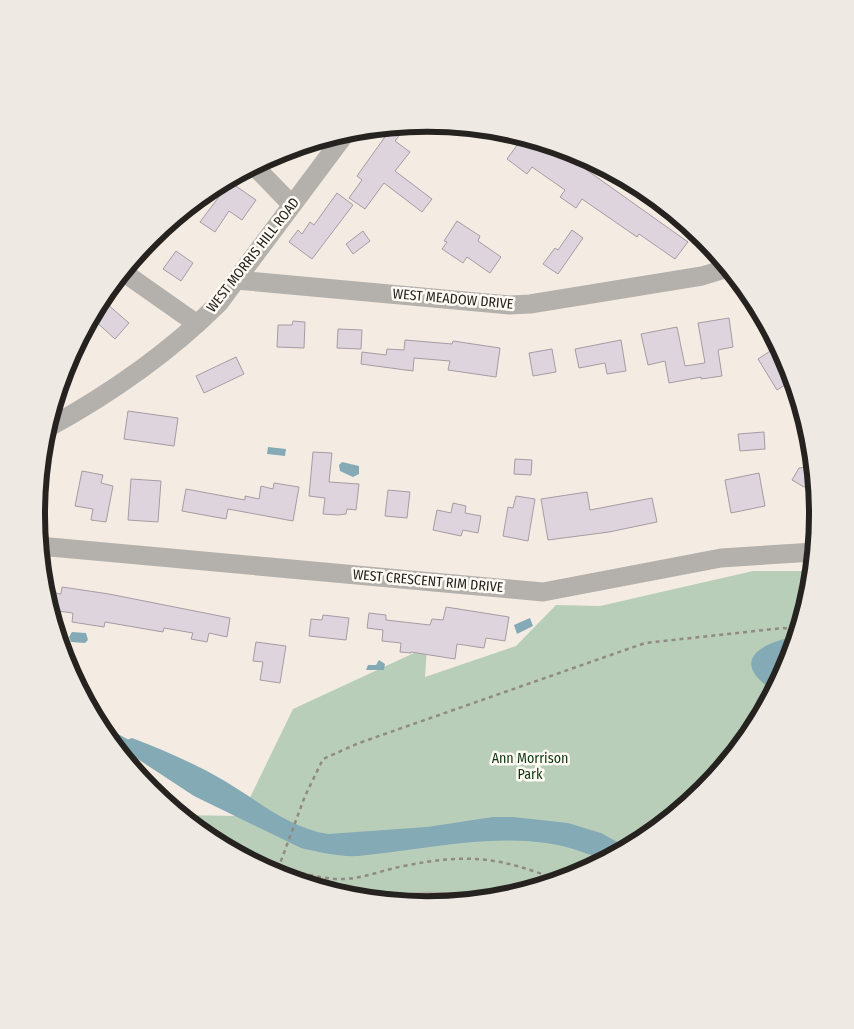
<svg xmlns="http://www.w3.org/2000/svg" width="854" height="1029" viewBox="0 0 854 1029" font-family="'Fira Sans Condensed',sans-serif">
<rect width="100%" height="100%" fill="#f4ece2"/>
<path fill="#b9ceb9" d="M753,571H812C808,616 790,660 769,699C654,915 369,971 180,815L241,816L293,709L427,647L425,677L516,646L556,605L600,606Z"/>
<g fill="#84aab6">
<path d="M268,447L286,449L285,456L267,454Z"/>
<path d="M342,462L359,466V474L353,477L340,471L339,465Z"/>
<path d="M530,618L533,626L517,634L514,625Z"/>
<path d="M72,632L86,633L88,640L85,643L71,642L69,637Z"/>
<path d="M797,636L788,664L774,691C728,661 760,643 797,636Z"/>
<path d="M379,660L385,664L384,670H366L368,665H376Z"/>
<path d="M132,738C163,750 194,763 223,780C256,799 288,828 328,834L427,827L493,817H513L568,823L601,833L628,848L603,861C597,856 590,855 582,852C513,827 429,850 358,856C339,857 319,852 301,848L194,796L124,750V741Z"/>
</g>
<g fill="none" stroke-linecap="round" stroke-linejoin="round">
<path stroke="#84aab6" stroke-width="4.5" d="M100,727L130,743"/>
</g>
<g fill="#ddd4dd" stroke="#a59ca4">
<path d="M406,126L395,141L410,152L395,171L432,199L422,212L384,183L365,209L349,198L362,180L357,176L392,127Z"/>
<path d="M523,137L553,146L688,242L675,259L639,234L637,237L582,199L576,208L560,197L565,190L532,167L527,174L507,159Z"/>
<path d="M230,182L256,200L242,220L229,211L215,232L200,222Z"/>
<path d="M337,193L353,205L312,259L289,242L298,230L302,234L310,222L314,225Z"/>
<path d="M457,221L480,236L478,241L501,257L490,273L467,257L463,263L442,249L447,242L444,241Z"/>
<path d="M572,230L583,238L558,274L543,264L555,248L558,250Z"/>
<path d="M363,231L370,241L353,254L346,244Z"/>
<path d="M176,251L193,263L181,281L163,269Z"/>
<path d="M107,304L129,323L115,339L93,319Z"/>
<path d="M729,318L733,347L718,350L722,376L701,379V377L669,383L665,361L648,365L641,334L677,327L685,366L705,363L698,323Z"/>
<path d="M293,321L305,322L304,348L277,347L278,325H292Z"/>
<path d="M338,329L362,330L361,349L337,348Z"/>
<path d="M405,340L452,344L453,341L500,348L496,377L448,370L450,361L414,358L413,371L361,364L362,352L386,355L387,349L404,350Z"/>
<path d="M621,340L626,371L607,374L605,363L579,368L575,349Z"/>
<path d="M778,346L788,365L793,380L777,390L758,359Z"/>
<path d="M552,349L556,372L533,376L529,353Z"/>
<path d="M236,357L244,374L204,393L196,376Z"/>
<path d="M128,411L178,418L174,446L124,439Z"/>
<path d="M764,432L765,449L740,451L738,434Z"/>
<path d="M313,452L332,453L329,482L359,484L356,510L347,509L346,514L338,515L323,514L325,498L309,496Z"/>
<path d="M515,459L532,460L531,475L514,474Z"/>
<path d="M813,466L815,485L804,487L792,480L799,468Z"/>
<path d="M82,471L103,475L101,483L113,486L106,522L91,520L93,509L75,506Z"/>
<path d="M759,473L765,506L731,513L725,480Z"/>
<path d="M131,479L161,481L158,522L128,520Z"/>
<path d="M274,483L299,487L293,521L228,509L226,519L182,511L186,489L245,500V496L259,499L261,486L273,489Z"/>
<path d="M388,490L410,492L407,518L385,516Z"/>
<path d="M587,492L590,510L652,498L657,522L609,532L548,540L541,499Z"/>
<path d="M516,496L535,499L528,541L503,536L508,507L513,508Z"/>
<path d="M453,503L466,506L465,513L481,516L478,533L463,530L461,536L433,530L437,510L451,513Z"/>
<path d="M62,587L109,594L230,618L227,637L209,633L207,642L191,639L193,633L164,628L163,632L105,622L104,627L72,622L73,613L50,610L44,591L61,594Z"/>
<path d="M446,607L509,617L505,641L486,638L484,648L457,644L455,659L411,652V653L400,652L401,643L382,641L383,630L367,628L369,613L386,615V620L430,625L432,619L443,620Z"/>
<path d="M323,615L349,618L346,640L309,636L311,619L322,620Z"/>
<path d="M256,642L286,646L280,683L260,680L263,662L253,661Z"/>
</g>
<g fill="none" stroke-linecap="round" stroke-linejoin="round">
<g stroke="#8f8a83" stroke-width="2.5" stroke-dasharray="4 4" stroke-linecap="butt">
<path d="M618,853L637,834L656,829"/>
<path d="M262,867C288,867 314,879 341,879C363,879 382,870 404,866C466,853 501,857 560,881"/>
<path d="M278,869L305,796L323,759L359,743L645,643L783,628L798,630"/>
</g>
<g stroke="#b4b0ac" stroke-width="19">
<path d="M254,166L292,205"/>
<path d="M123,272L197,324"/>
<path d="M236,280L510,305L530,304L702,276L728,268"/>
<path d="M46,429C110,394 167,355 219,303L346,133"/>
<path d="M39,546L543,592L721,558L814,552"/>
<path d="M401,903L428,901L457,902"/>
</g>
</g>
<g text-anchor="middle" dominant-baseline="central" stroke-width="5" stroke-linejoin="round" paint-order="stroke">
<g font-size="14" fill="#25221f" stroke="#fffaf4">
<text transform="translate(253 255) rotate(-52)">WEST MORRIS HILL ROAD</text>
<text transform="translate(453 299) rotate(5)">WEST MEADOW DRIVE</text>
<text transform="translate(428 581) rotate(5)">WEST CRESCENT RIM DRIVE</text>
</g>
<g font-size="14" fill="#0d3512" stroke="#fffaf4">
<text x="530" y="758">Ann Morrison<tspan x="530" dy="16">Park</tspan></text>
</g>
</g>
<path d="M0 0H854V1029H0ZM45 514a382 382 0 1 1 764 0a382 382 0 1 1-764 0Z" fill="#eee9e3" fill-rule="evenodd"/>
<path fill="none" stroke="#25221f" stroke-width="6" d="M45 514a382 382 0 1 1 764 0a382 382 0 1 1-764 0Z"/>
</svg>
